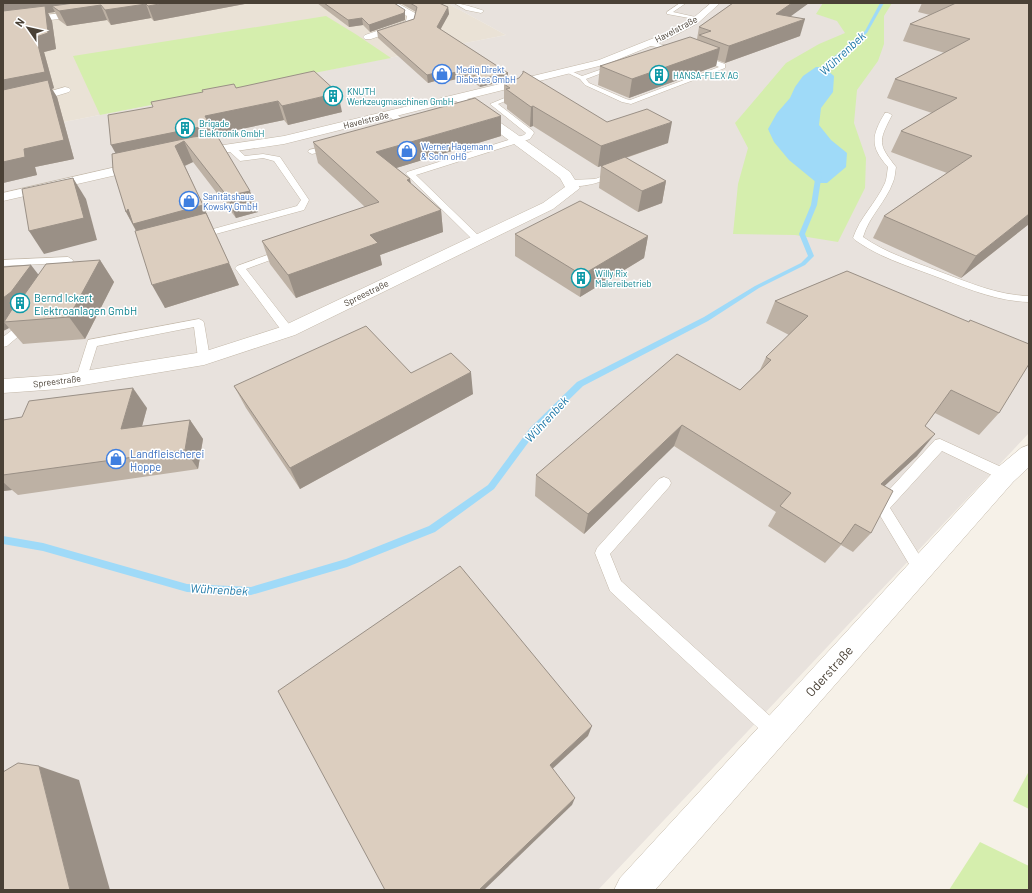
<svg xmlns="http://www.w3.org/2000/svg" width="1032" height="893" viewBox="0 0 1032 893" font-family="Barlow,sans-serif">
<rect width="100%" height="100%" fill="#f6f1e8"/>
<path fill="#eae2d6" d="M3,3H447L506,35L3,134Z"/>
<path fill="#e8e2dd" d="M447,3H1029V433L598,890H3V134L506,35Z"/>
<g fill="#d5eead">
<path d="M823,3H892L884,16V44L878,61L857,90L854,123L866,158L865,188L838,242L795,235L733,234L738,184L748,148L735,123L786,63L819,44L845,33L837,21L816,14Z"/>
<path d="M326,16L357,35L391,58L100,115L73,56Z"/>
<path d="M1029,771V809L1013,801Z"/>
<path d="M980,842L1029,866V890H949Z"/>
</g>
<path fill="#9fdaf8" d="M816,67H823L834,76L833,92L821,108L819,125L831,140L847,153L846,167L827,183H817L789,160L774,142L768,129L777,113L790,98L795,87L803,76Z"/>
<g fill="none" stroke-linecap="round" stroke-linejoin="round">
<g fill="#9fdaf8" fill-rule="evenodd">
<path d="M880,3H884L867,33L827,65L818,76H816L819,69L825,64L865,31Z"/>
<path d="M819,171L822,173L817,205L805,234L814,256L805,265L759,288L708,321L583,386L536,432L494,489L435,532L347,567L251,595L187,592L43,551L3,544V536L43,543L187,584L251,587L346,559L429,526L488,485L530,428L577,382L704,317L755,286L801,263L808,256L799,234L811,205L816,173Z"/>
</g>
<defs>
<g id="service">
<path d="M454,3C459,3 480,9 484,11L481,13L466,10Z"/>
<path d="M680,3H686L673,12L700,18V20L667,14V12Z"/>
<path d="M649,42L679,48L682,50L679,52L647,45V43Z"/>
<path d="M699,56H703L725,64V68L631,104L622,102L585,85L580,79L564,71L569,70L582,76L614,65H618V67L586,79L589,83L626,99L630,100L719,67L699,58Z"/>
<path d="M519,89L522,91L518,96L498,104L533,131L534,133L530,139L416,175L482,239L477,242L474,241L406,174L407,172L524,135L526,133L490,104L514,94Z"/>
<path d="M388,112H394L411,126L405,130H399L398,128L402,126L388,116Z"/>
<path d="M885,113H888L892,115C878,142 878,144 896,167C895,172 895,178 893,182C886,202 869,216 863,237C886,253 912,261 938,271C968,282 996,295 1029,296V302C994,301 964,287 932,275C905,265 879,257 855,240L853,238C860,217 876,203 885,183C887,178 887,172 888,167C870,147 871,136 885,113Z"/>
<path d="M333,144L337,146L336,148L312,154L308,152L309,150Z"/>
<path d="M228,146H234L245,156L263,154L280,157L309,200L304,210L201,238H195L193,236L195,234L297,206L301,200L274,161L263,158L240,161L228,150Z"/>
<path d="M617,171L621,173L620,175C609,179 576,192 566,183L570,180L595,179Z"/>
<path d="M284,249L289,252L287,254L246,269L292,328L293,331L292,334H284L235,268L237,266Z"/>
<path d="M68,257L73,260C71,268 69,279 60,281L55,278L61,270L62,263L3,266V260Z"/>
<path d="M28,319L32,321L33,323L32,325L7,346L3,347V337L24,321Z"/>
<path d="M199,319L203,321L204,323L210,358L208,361H200L198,358L194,327L97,346L86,381L82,382L78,381L76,378L88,340Z"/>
<path d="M940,439L1010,471L1012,475L1010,479L1005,480L1000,479L942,451L890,508L928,569L925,574L920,576L915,574L875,507L877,503L935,440Z"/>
<path d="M664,477L669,479L671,483L669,487L610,554L621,581L781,726L784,732L781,738L775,741L769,738L610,591L595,553L597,548L659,479Z"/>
</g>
<g id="minor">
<path d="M387,3H397L415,13L417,15L413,25L371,39H365L363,37L365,35L406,21L407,16Z"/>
<path d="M711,3H720L698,23L670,38L607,64L467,99L570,172L580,188L553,209L295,335L204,365L59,389L3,393V379L59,375L203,352L281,327L543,203L565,187L560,178L456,101L284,144L195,157L190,156L188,153L190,150L284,136L599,60L664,34L692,19Z"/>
<path d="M87,10L92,13L90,15L3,26V20Z"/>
<path d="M65,87L69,88L71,90L69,92L46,99L3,108V100L44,93Z"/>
<path d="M142,161L147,162L149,165L147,168L3,201V193Z"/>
<path d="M1029,445V467L1013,482L655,890H614L620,878L997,468L1021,448Z"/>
</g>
</defs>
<use href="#service" stroke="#c3b8a9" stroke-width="1"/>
<use href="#minor" stroke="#c3b8a9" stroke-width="1"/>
<use href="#service" fill="#fff" fill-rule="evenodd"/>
<use href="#minor" fill="#fff" fill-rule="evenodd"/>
</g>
<g fill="#bdb1a4">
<path d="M3,3H250L154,21L151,18L111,25L107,20L67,26L59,20L55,12L48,13L52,21L56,49L44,52L54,88L52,89L57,97L74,159L35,167L37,175L3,183Z"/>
<path d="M317,3H394L405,17V20L370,32L363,25L349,27Z"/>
<path d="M400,3H439L448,7L449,14L440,29L508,73V80L480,87L466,77L439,83L435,81L428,83L378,38L377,31L414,19L416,12Z"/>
<path d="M733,3H809L790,16L800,36L725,63L717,60L716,66L629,98L598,85L600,66L697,39L699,27Z"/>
<path d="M922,3H1029V224L961,278L873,238L884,216L947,173L891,152L901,131L932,113L887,98L895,79L945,53L903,41L910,24L930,15L918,12Z"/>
<path d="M504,84L607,122L668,143L626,158L666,181L662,203L638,212L599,188L601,166L598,167L533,126L530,127L507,109V105L504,103Z"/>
<path d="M236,88L342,112L288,125L284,120L216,134L258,212L236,218L193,162L185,166L229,263L239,285L165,308L136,231L126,212L116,153L153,107Z"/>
<path d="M501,136L396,168L410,179L411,184L441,210L443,232L380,255L382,265L296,298L270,264L262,241L365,207L318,163L313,142Z"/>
<path d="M515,234L648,236L644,258L580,297L515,256Z"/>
<path d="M100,260L114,282L85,339L23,344L9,328L3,331V267L39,275Z"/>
<path d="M847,271L999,413L979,435L935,413L925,426L917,456L884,486L871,533L853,552L841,545L825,563L768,526L776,512L674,446L584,534L535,496L536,475L740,390L760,370L766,357L789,335L766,323L775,301Z"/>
<path d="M411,373L473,394L300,489L246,408L234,386Z"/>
<path d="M147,408L142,426L190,420L203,439L198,469L18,495L12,490L3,491V420Z"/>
</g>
<g fill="#9a9086">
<path d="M3,3H128L101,6L107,20L67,26L59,11L52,6L55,12L48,13L52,21L56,49L44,52L54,88L52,89L57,97L74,159L35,167L37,175L3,183V80L36,37L3,19Z"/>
<path d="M165,3H250L154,21L148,6Z"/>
<path d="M792,3H809L772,30L776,14Z"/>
<path d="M146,4L151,18L111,25L105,10Z"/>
<path d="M448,7L449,14L438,34L437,27Z"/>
<path d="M405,10V20L370,32L369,25Z"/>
<path d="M362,18L363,25L349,27L348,20Z"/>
<path d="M805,19L800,36L725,63L729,46Z"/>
<path d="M720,48L716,66L629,98L632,79Z"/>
<path d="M466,70V77L439,83L438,76Z"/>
<path d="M435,73V81L428,83L427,75Z"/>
<path d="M508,73V80L480,87V79Z"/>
<path d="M338,93L342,112L288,125L282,106Z"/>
<path d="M278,101L284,120L184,141L193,162L184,166L122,165L111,145L205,116Z"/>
<path d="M533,106V126L530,127L531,107Z"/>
<path d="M501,116V136L380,173L376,152Z"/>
<path d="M672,122L668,143L598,167L601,146Z"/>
<path d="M73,178L86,199L97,240L44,254L29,231Z"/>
<path d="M410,179L413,201L407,180Z"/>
<path d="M666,181L662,203L638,212L642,191Z"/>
<path d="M250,191L258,212L236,218L227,196Z"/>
<path d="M203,205L212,227L138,234L126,212L128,209Z"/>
<path d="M441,210L443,232L380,255L382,265L296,298L288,275L370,235Z"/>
<path d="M1029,214V224L961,278L976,256Z"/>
<path d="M648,236L644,258L580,297L582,275Z"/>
<path d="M100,260L114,282L85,339L69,317Z"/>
<path d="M229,263L239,285L165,308L152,285Z"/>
<path d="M31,265L48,287L4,322L9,328L3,331V298Z"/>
<path d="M471,372L473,394L300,489L290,468Z"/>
<path d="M133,388L147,408L136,448L121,429Z"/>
<path d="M190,420L203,439L198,469L185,450Z"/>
<path d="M682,425L674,446L584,534L588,514Z"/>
<path d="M935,434L917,456L864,505L881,484Z"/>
<path d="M3,482L12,490L3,491Z"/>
<path d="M592,726L588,736L548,773L550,765Z"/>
<path d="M39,766L79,780L110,890H70Z"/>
<path d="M575,798L572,805L484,890H479Z"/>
</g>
<g fill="#dccebf" stroke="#9a9086">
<path d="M74,3H165L148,6L146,4L105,10L101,5L59,11L52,6Z"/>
<path d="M324,3H394L405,10L404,13L369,25L362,18L348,20Z"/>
<path d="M410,3H439L448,7L437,27L508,73L480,79L466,70L438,76L435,73L427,75L377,31L414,19L417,7Z"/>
<path d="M733,3H792L776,14L805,19L729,46L699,35L711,31L699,27Z"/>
<path d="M956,3H1029V214L976,256L884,216L972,156L901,131L957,98L895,79L970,39L910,24Z"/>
<path d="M45,6L48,33L36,37L45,72L3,80V11Z"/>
<path d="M690,37L720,48L632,79L600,66Z"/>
<path d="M314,71L338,93L282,106L278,101L205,116L210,125L111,145L108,115L153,107L151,102L203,92L202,90L234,84L236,88Z"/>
<path d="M523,71L607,122L647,109L672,122L601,146L533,106L531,107L506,89L510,88L504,84L519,78L523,73Z"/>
<path d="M48,80L64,140L24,149L25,157L3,162V90Z"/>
<path d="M475,98L501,116L376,152L410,179L407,180L441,210L370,235L378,243L288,275L262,241L379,202L313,142Z"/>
<path d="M216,134L250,191L227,196L184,141L175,146L203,205L133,224L128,209L126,212L113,170L112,154L193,137Z"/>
<path d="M625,157L666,181L642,191L601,166Z"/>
<path d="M73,178L84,218L29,231L22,189Z"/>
<path d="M580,201L648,236L582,275L515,234Z"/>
<path d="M206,213L229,263L152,285L135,231Z"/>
<path d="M100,260L69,317L4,322L16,303L22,298L46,264Z"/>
<path d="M31,265L11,292L3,298V267Z"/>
<path d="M847,271L969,322L970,320L1029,344V364L999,413L951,390L925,426L935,434L881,484L893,491L871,533L855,524L841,544L780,506L791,493L682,425L588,514L536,475L677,354L740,390L771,360L766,357L808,316L775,301Z"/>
<path d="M366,326L411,373L451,353L471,372L290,468L234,386Z"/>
<path d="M133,388L121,429L190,420L185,450L3,475V420L22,417L29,401Z"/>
<path d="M460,566L592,726L550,765L575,798L479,890H385L278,691Z"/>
<path d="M18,763L39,766L70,890H3V772Z"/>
</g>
<defs>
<symbol id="shop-ring" viewBox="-11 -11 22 22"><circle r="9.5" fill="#fff" stroke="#3f7fe0" stroke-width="1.5"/><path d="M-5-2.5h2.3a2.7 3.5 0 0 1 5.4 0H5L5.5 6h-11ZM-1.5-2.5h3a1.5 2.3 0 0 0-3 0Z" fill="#3f7fe0"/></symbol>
<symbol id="building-ring" viewBox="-11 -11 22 22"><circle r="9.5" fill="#fff" stroke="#0f9aa8" stroke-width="1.5"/><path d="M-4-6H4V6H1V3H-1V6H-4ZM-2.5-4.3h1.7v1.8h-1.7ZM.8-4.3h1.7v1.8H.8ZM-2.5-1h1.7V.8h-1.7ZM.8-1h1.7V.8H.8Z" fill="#0f9aa8"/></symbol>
</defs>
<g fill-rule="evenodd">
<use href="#shop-ring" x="431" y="63" width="22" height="22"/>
<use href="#building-ring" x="648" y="64" width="22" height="22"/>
<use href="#building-ring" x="322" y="85" width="22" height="22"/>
<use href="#building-ring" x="174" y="117" width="22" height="22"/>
<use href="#shop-ring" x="396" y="140" width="22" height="22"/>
<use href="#shop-ring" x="178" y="190" width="22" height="22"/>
<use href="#building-ring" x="570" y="267" width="22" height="22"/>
<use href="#building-ring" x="9" y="292" width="22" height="22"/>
<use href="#shop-ring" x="105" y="448" width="22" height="22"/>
</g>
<g text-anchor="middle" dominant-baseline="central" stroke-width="3" stroke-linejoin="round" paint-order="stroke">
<g font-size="9" fill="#4a4136" stroke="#fff">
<text transform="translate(676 29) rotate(-28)">Havelstraße</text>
<text transform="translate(366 120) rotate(-14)">Havelstraße</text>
<text transform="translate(366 293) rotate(-26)">Spreestraße</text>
<text transform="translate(57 381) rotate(-7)">Spreestraße</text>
</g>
<g font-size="9" fill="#366cbe" stroke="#fff" text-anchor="start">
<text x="456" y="69">Mediq Direkt<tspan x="456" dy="10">Diabetes GmbH</tspan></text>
<text x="421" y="146">Werner Hagemann<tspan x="421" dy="10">&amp; Sohn oHG</tspan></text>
<text x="203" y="196">Sanitätshaus<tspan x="203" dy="10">Kowsky GmbH</tspan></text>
</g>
<g font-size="9" fill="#0d838f" stroke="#fff" text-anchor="start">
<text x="673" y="75">HANSA-FLEX AG</text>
<text x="347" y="91">KNUTH<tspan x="347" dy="10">Werkzeugmaschinen GmbH</tspan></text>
<text x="199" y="123">Brigade<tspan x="199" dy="10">Elektronik GmbH</tspan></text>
<text x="595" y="273">Willy Rix<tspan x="595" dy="10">Malereibetrieb</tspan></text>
</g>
<g font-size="11" fill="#0d838f" stroke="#fff" text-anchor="start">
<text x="34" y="297">Bernd Ickert<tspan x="34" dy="13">Elektroanlagen GmbH</tspan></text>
</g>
<g font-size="11" fill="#366cbe" stroke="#fff" text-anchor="start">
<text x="130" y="453">Landfleischerei<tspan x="130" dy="13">Hoppe</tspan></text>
</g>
<g font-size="12" font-style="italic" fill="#1f79a8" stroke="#fff">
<text transform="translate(842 53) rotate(-43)">Wührenbek</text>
<text transform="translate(546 419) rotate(-47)">Wührenbek</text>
<text transform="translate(219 589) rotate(3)">Wührenbek</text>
</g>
<g font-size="13" fill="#4a4136" stroke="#fff">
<text transform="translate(829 671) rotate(-48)">Oderstraße</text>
</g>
</g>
<rect width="1032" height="893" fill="none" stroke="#4a4136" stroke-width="8"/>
<g transform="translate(28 28) rotate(304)" stroke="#ffffff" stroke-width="3" paint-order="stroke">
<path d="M0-3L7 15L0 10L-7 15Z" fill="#4a4136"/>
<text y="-6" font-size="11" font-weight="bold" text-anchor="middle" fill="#4a4136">N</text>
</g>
</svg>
